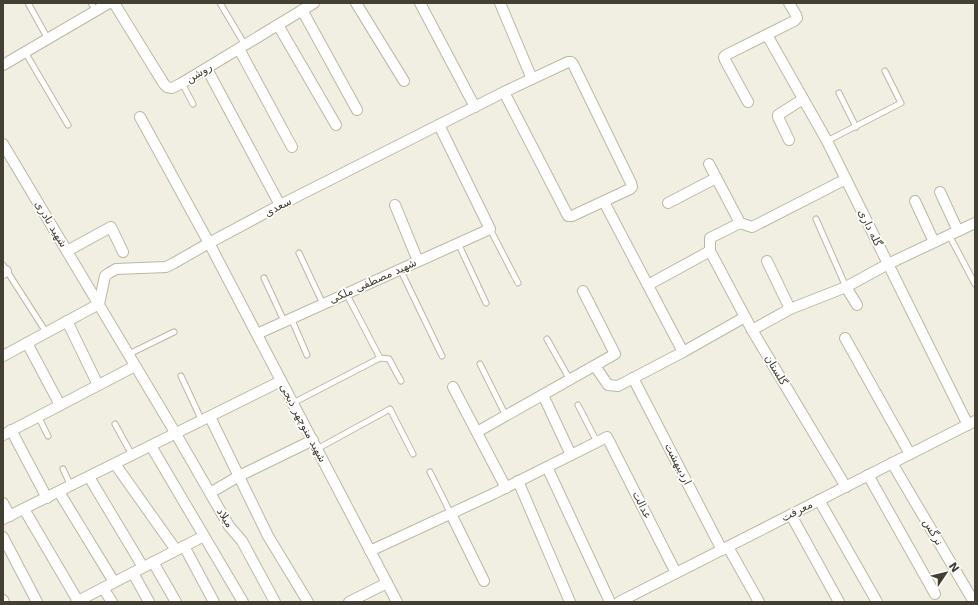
<svg xmlns="http://www.w3.org/2000/svg" width="978" height="605" viewBox="0 0 978 605" font-family="'DejaVu Sans',Cairo,sans-serif">
<rect width="100%" height="100%" fill="#f1efe1"/>
<g fill="none" stroke-linecap="round" stroke-linejoin="round">
<defs>
<g id="lane">
<path d="M28,3L48,39"/>
<path d="M91,3L96,11"/>
<path d="M220,3L245,45"/>
<path d="M25,52L68,125"/>
<path d="M182,83L193,104"/>
<path d="M839,93L856,127"/>
<path d="M827,141L901,103L885,71"/>
<path d="M816,219L846,287"/>
<path d="M490,229L518,283"/>
<path d="M949,235L975,284"/>
<path d="M458,243L486,303"/>
<path d="M299,253L323,304"/>
<path d="M3,265L46,332"/>
<path d="M400,269L442,356"/>
<path d="M264,278L284,321"/>
<path d="M346,293L380,358L389,359L401,381"/>
<path d="M291,318L307,355"/>
<path d="M547,339L570,380"/>
<path d="M129,354L174,332"/>
<path d="M480,364L506,416"/>
<path d="M181,376L202,421"/>
<path d="M293,403L380,358"/>
<path d="M578,405L597,442"/>
<path d="M38,416L48,436"/>
<path d="M115,424L132,455"/>
<path d="M317,449L390,409L413,454"/>
<path d="M63,469L71,486"/>
<path d="M430,472L451,514"/>
</g>
<g id="street">
<path d="M114,3L164,84L167,87L172,88L182,83L314,3"/>
<path d="M356,3L404,81"/>
<path d="M420,3L475,107"/>
<path d="M500,3L532,79"/>
<path d="M302,10L357,110"/>
<path d="M278,25L336,125"/>
<path d="M767,35L827,141L968,425"/>
<path d="M239,49L292,147"/>
<path d="M3,65L109,3"/>
<path d="M207,69L280,205"/>
<path d="M748,102L725,60L724,57L726,55L794,21L797,18L796,15L789,3"/>
<path d="M140,117L209,243L397,602"/>
<path d="M789,140L778,117V115L803,99"/>
<path d="M3,144L176,434L229,526L242,541L275,602"/>
<path d="M709,164L740,223"/>
<path d="M940,192L958,231"/>
<path d="M915,201L934,242"/>
<path d="M604,202L683,352"/>
<path d="M668,203L716,178"/>
<path d="M395,205L418,261"/>
<path d="M67,251L111,227L123,252"/>
<path d="M710,251L752,330L846,487"/>
<path d="M710,251V238L740,223L752,227L846,179"/>
<path d="M767,261L790,309"/>
<path d="M3,273L6,271"/>
<path d="M648,285L710,251"/>
<path d="M846,287L857,305"/>
<path d="M67,321L98,385"/>
<path d="M752,330L790,309L846,287L888,264L975,223"/>
<path d="M257,334L490,229L439,125"/>
<path d="M845,338L910,454"/>
<path d="M27,343L60,405"/>
<path d="M3,356L99,304L105,276L109,273L116,269L166,267L174,263L209,243L280,205L504,92L568,62H571L573,64L631,183L632,187L630,189L572,216H568L504,92"/>
<path d="M595,366L608,385L618,386L683,352L745,317"/>
<path d="M633,378L722,550"/>
<path d="M453,387L506,488"/>
<path d="M543,395L571,455"/>
<path d="M210,417L268,536L308,602"/>
<path d="M11,430L47,498"/>
<path d="M477,432L615,354L583,291"/>
<path d="M3,435L135,366"/>
<path d="M151,446L243,602"/>
<path d="M892,463L974,602"/>
<path d="M115,464L176,550"/>
<path d="M547,467L610,602"/>
<path d="M868,475L935,594"/>
<path d="M89,477L143,567"/>
<path d="M518,481L570,602"/>
<path d="M59,492L114,582"/>
<path d="M210,493L239,476L313,440"/>
<path d="M819,500L877,602"/>
<path d="M3,503L10,516"/>
<path d="M24,509L78,601"/>
<path d="M451,514L484,581"/>
<path d="M791,515L839,602"/>
<path d="M3,519L281,381"/>
<path d="M3,537L37,602"/>
<path d="M184,546L214,602"/>
<path d="M728,547L759,602"/>
<path d="M370,551L493,494L607,437L676,573"/>
<path d="M153,562L176,602"/>
<path d="M133,573L149,602"/>
<path d="M103,588L112,602"/>
<path d="M3,600L4,602"/>
<path d="M76,602L204,536"/>
<path d="M349,602L387,583"/>
<path d="M619,602L975,421"/>
</g>
</defs>
<use href="#lane" stroke="#bdb8a4" stroke-width="7"/>
<use href="#street" stroke="#bdb8a4" stroke-width="12"/>
<use href="#lane" stroke="#fff" stroke-width="5"/>
<use href="#street" stroke="#fff" stroke-width="10"/>
</g>
<g text-anchor="middle" dominant-baseline="central" stroke-width="3.5" stroke-linejoin="round" paint-order="stroke">
<g font-size="11" fill="#433f32" stroke="#fff">
<text transform="translate(199 73) rotate(-31)">روشن</text>
<text transform="translate(278 207) rotate(-28)">سعدی</text>
<text transform="translate(51 224) rotate(59)">شهید نادری</text>
<text transform="translate(870 228) rotate(64)">گله داری</text>
<text transform="translate(373 281) rotate(-24)">شهید مصطفی ملکی</text>
<text transform="translate(776 370) rotate(59)">گلستان</text>
<text transform="translate(303 423) rotate(62)">شهید منوچهر ذبحی</text>
<text transform="translate(678 464) rotate(63)">اردیبهشت</text>
<text transform="translate(642 505) rotate(63)">عدالت</text>
<text transform="translate(797 511) rotate(-27)">معرفت</text>
<text transform="translate(225 518) rotate(58)">میلاد</text>
<text transform="translate(933 532) rotate(60)">نرگس</text>
</g>
</g>
<rect width="978" height="605" fill="none" stroke="#433f32" stroke-width="8"/>
<g transform="translate(946 573) rotate(55)" stroke="#ffffff" stroke-width="3" paint-order="stroke">
<path d="M0-3L7 15L0 10L-7 15Z" fill="#433f32"/>
<text y="-6" font-size="11" font-weight="bold" text-anchor="middle" fill="#433f32">N</text>
</g>
</svg>
